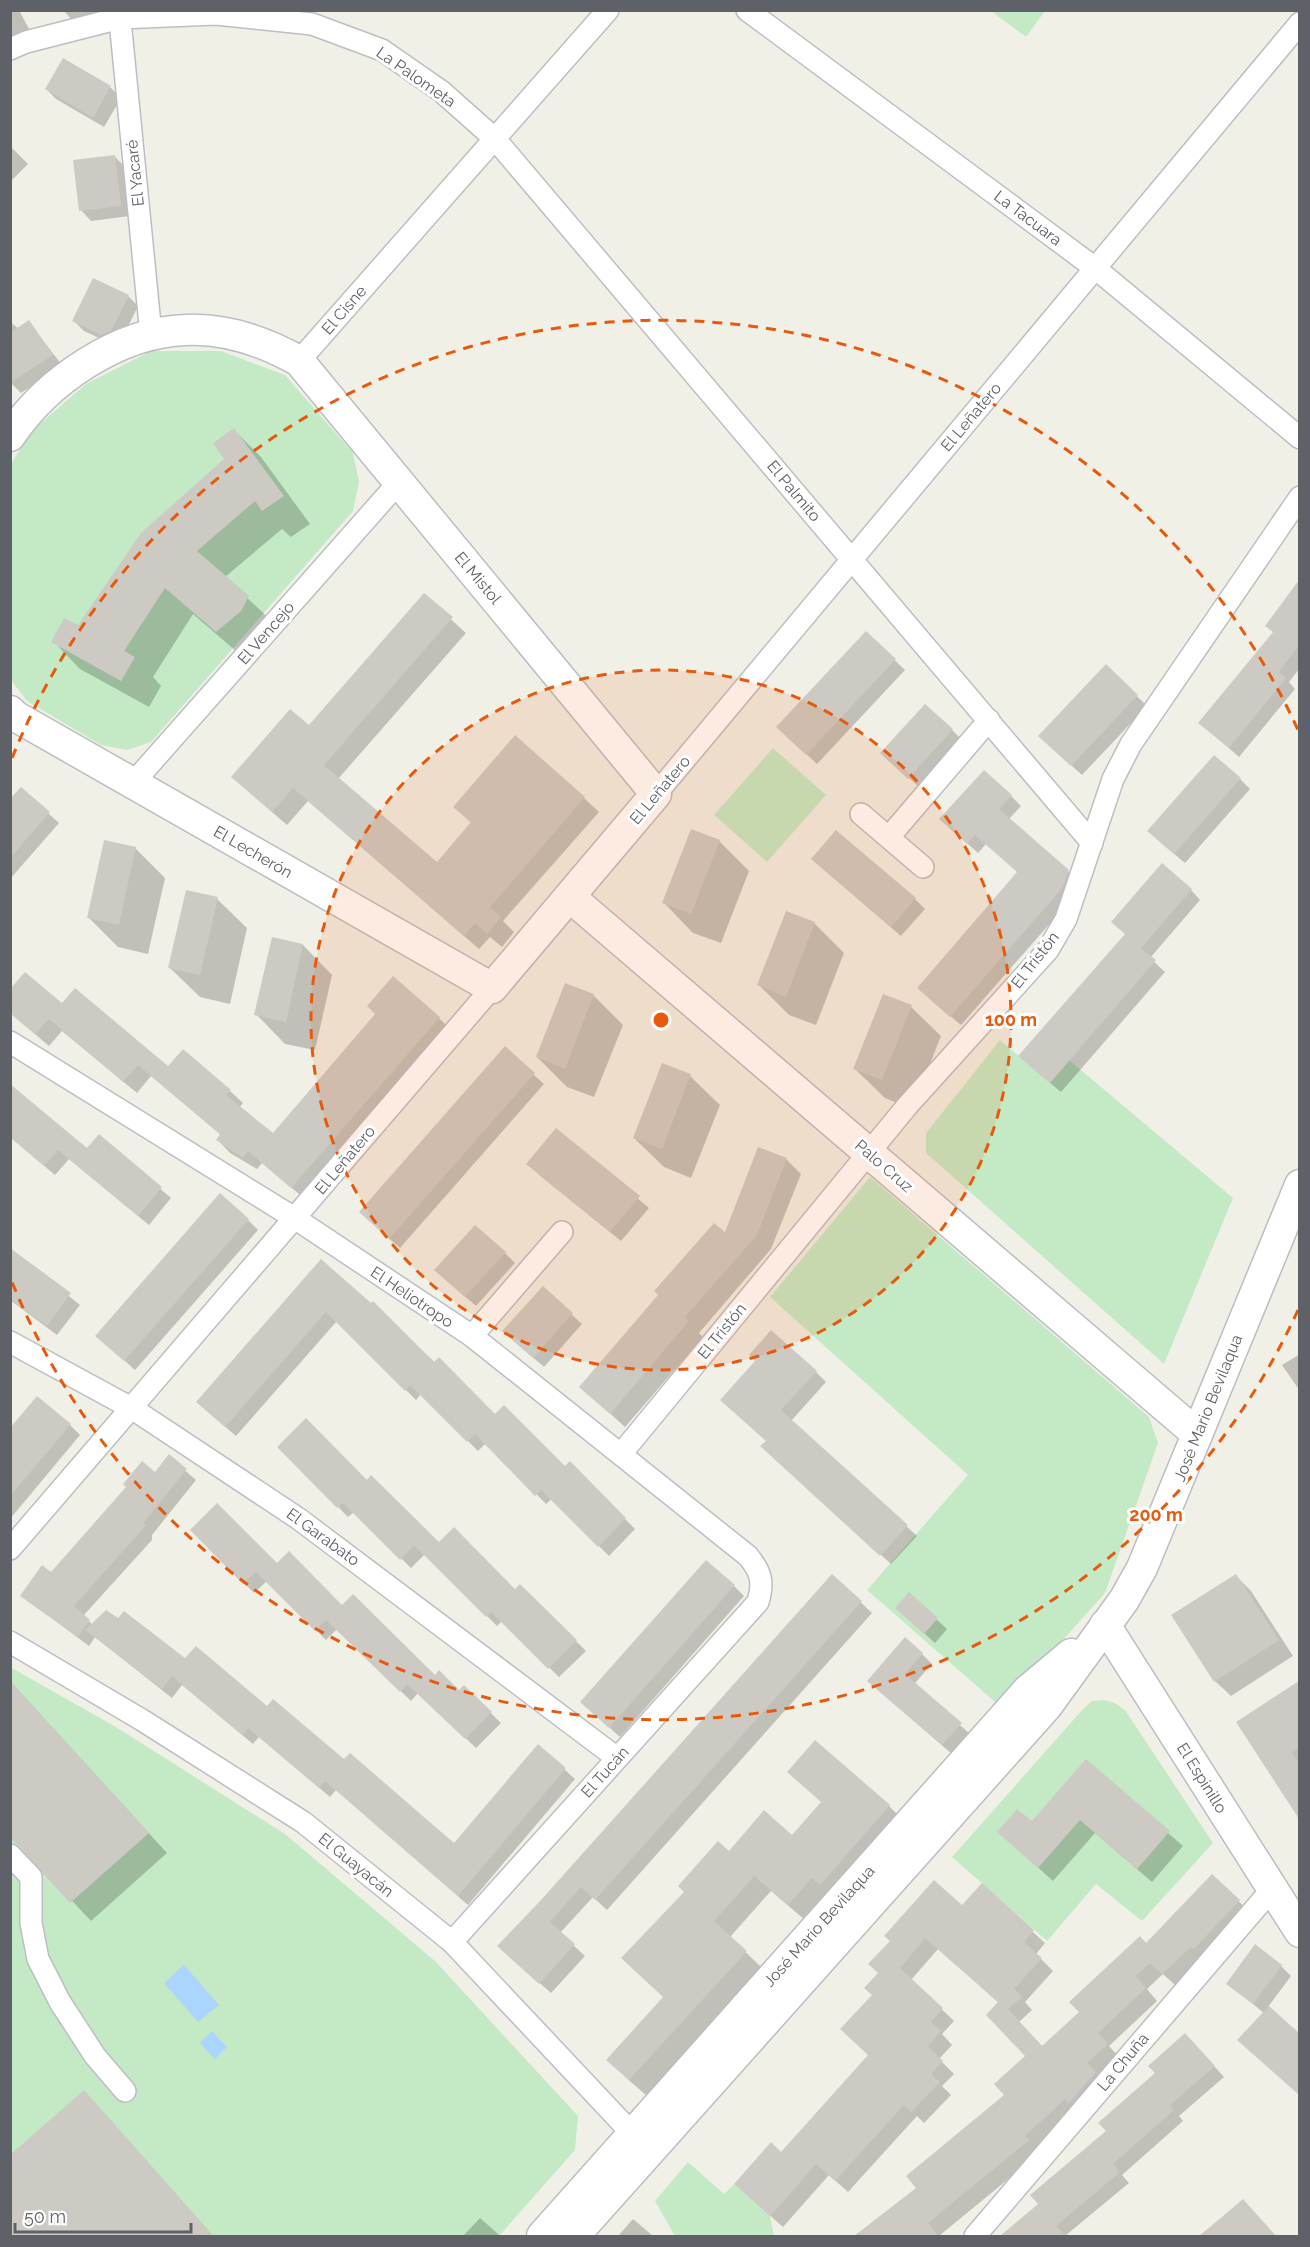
<svg xmlns="http://www.w3.org/2000/svg" width="1310" height="2247" viewBox="0 0 1310 2247" font-family="Raleway,sans-serif">
<rect width="100%" height="100%" fill="#f1f0e7"/>
<g fill="#c3eac5">
<path d="M991,11H1045L1026,37Z"/>
<path d="M151,351H221L285,375L353,453L359,482L353,511L151,742L127,750L101,745L27,701L11,680V465L28,434L86,384Z"/>
<path d="M773,748L826,795L767,862L714,815Z"/>
<path d="M1000,1040L1050,1083L1069,1060L1233,1198L1164,1364L926,1153V1133Z"/>
<path d="M870,1177L1149,1417L1158,1443L1105,1593L1002,1708L867,1590L968,1475L770,1297Z"/>
<path d="M10,1667L116,1727L285,1834L435,1961L578,2116L575,2150L499,2236H11Z"/>
<path d="M1104,1700L1115,1703L1125,1710L1213,1843L1142,1921L1096,1884L1047,1941L952,1857L1083,1709L1092,1701Z"/>
<path d="M688,2162L724,2194L734,2184L770,2216L774,2236H675L655,2201Z"/>
</g>
<g fill="#aad5ff">
<path d="M184,1965L219,2005L198,2022L164,1983Z"/>
<path d="M212,2031L227,2047L215,2059L200,2043Z"/>
</g>
<g fill="#0003">
<path d="M10,10H19L30,31L10,41Z"/>
<path d="M63,10H109L73,21Z"/>
<path d="M63,60L111,88L121,98L104,127L56,99L46,89Z"/>
<path d="M10,146L28,164L10,182Z"/>
<path d="M114,156L124,166L130,216L91,221L81,210Z"/>
<path d="M128,296L138,306L121,341L112,344L84,331L74,321Z"/>
<path d="M10,322L19,329L31,325L62,365L21,393L10,382Z"/>
<path d="M234,430L261,457L310,524L291,537L282,529L225,577L275,624L245,659L193,614L153,677L161,686L149,707L80,669L53,641L78,627L226,459Z"/>
<path d="M1300,582V668L1289,682L1295,689L1239,757L1200,723L1274,633L1267,625Z"/>
<path d="M424,595L466,633L338,779L437,865L472,824L455,807L584,798L599,812L503,921L514,932L502,947L490,937L479,949L308,801L287,825L248,791L309,727Z"/>
<path d="M866,633L905,670L817,764L788,737Z"/>
<path d="M1106,666L1147,706L1082,775L1050,746Z"/>
<path d="M952,730L962,740L919,787L892,763Z"/>
<path d="M1240,779L1250,789L1185,863L1159,841Z"/>
<path d="M21,789L59,823L10,879V802Z"/>
<path d="M1011,796L1021,806L1009,819L1078,881L1073,897L961,1025L929,998L1019,873L986,844L978,853L951,829Z"/>
<path d="M719,841L749,871L721,943L693,933L664,903Z"/>
<path d="M135,848L165,878L148,954L118,947L88,917Z"/>
<path d="M823,869L915,899L925,909L901,936Z"/>
<path d="M1191,890L1200,900L1150,958L1165,972L1061,1092L1030,1066L1126,934Z"/>
<path d="M217,899L247,928L230,1004L200,997L170,968Z"/>
<path d="M814,923L844,953L816,1025L789,1015L759,985Z"/>
<path d="M303,945L332,975L315,1050L285,1044L256,1014Z"/>
<path d="M593,995L623,1025L594,1097L567,1087L537,1057Z"/>
<path d="M62,1005L168,1068L230,1091L243,1103L239,1108L273,1135L439,1018L451,1030L305,1199L262,1163L257,1169L230,1153L218,1140L221,1135L151,1076L137,1093L62,1031L49,1046L10,1013Z"/>
<path d="M911,1007L941,1036L912,1109L885,1098L855,1069Z"/>
<path d="M505,1049L544,1084L400,1248L371,1222Z"/>
<path d="M690,1076L720,1105L691,1178L664,1167L634,1138Z"/>
<path d="M556,1130L649,1208L621,1241L538,1174Z"/>
<path d="M99,1136L171,1198L149,1225L69,1159L55,1175L10,1137L87,1150Z"/>
<path d="M786,1159L801,1174L771,1249L699,1333L703,1337L625,1427L581,1387L725,1235Z"/>
<path d="M248,1220L258,1230L135,1370L105,1343Z"/>
<path d="M10,1249L80,1305L57,1335L10,1300Z"/>
<path d="M505,1253L515,1263L476,1306L446,1280Z"/>
<path d="M321,1261L495,1416L565,1468L570,1464L635,1529L609,1556L552,1499L546,1504L486,1443L478,1451L421,1394L416,1400L337,1321L236,1436L208,1412Z"/>
<path d="M543,1288L582,1324L544,1367L514,1341Z"/>
<path d="M1300,1354V1391L1282,1365Z"/>
<path d="M816,1372L826,1382L791,1421L917,1536L891,1564L772,1456L767,1441L732,1410Z"/>
<path d="M70,1425L80,1435L10,1519V1430Z"/>
<path d="M279,1447L367,1482L439,1544L515,1591L520,1586L586,1651L559,1677L502,1621L497,1626L425,1554L411,1568L354,1512L348,1517Z"/>
<path d="M169,1457L196,1480L152,1535V1540L83,1616L93,1625L186,1661L267,1708L344,1761L454,1845L538,1746L575,1779L468,1905L336,1790L330,1797L259,1737L253,1744L182,1685L172,1698L95,1637L89,1646L22,1596L52,1574L155,1474Z"/>
<path d="M192,1530L277,1565L342,1607L435,1677L459,1692L464,1687L501,1723L476,1748L418,1693L411,1701L337,1629L326,1640L267,1581L254,1593Z"/>
<path d="M833,1576L872,1613L607,1910L593,1897L560,1933L585,1956L551,1993L510,1957L543,1900Z"/>
<path d="M1236,1576L1251,1591L1293,1656L1231,1696L1215,1681Z"/>
<path d="M734,1586L744,1596L620,1737L592,1712Z"/>
<path d="M909,1594L947,1629L935,1643L907,1618Z"/>
<path d="M922,1654L932,1664L914,1684L970,1734L952,1754L879,1691Z"/>
<path d="M10,1681L167,1853L91,1921L10,1835Z"/>
<path d="M1300,1683V1819L1238,1722Z"/>
<path d="M1086,1761L1183,1846L1152,1882L1095,1833L1053,1881L999,1832L1032,1824Z"/>
<path d="M889,1806L905,1822L805,1920L771,1891L730,1937L762,1968L646,2095L624,2076L665,1998L729,1853L793,1837Z"/>
<path d="M1212,1876L1251,1913L1175,1985L1163,1974L1147,1989L1157,2001L1109,2046L1119,2057L1098,2076L1107,2085L1040,2153L939,2236H857L918,2188L1006,2095L1027,2056L999,2003L938,1949L911,1980L954,2021L942,2034L952,2045L939,2059L954,2074L942,2086L951,2095L924,2123L917,2116L848,2192L829,2175L783,2227L748,2196L870,2055L880,1973L963,1907L982,1886L1045,1943L1036,1954L1053,1971L1025,2002L1032,2010L1019,2022L1043,2047L1081,2012Z"/>
<path d="M1281,1966L1291,1976L1268,2007L1300,2035V2095L1249,2050L1264,2013L1228,1984Z"/>
<path d="M1195,2045L1224,2077L1179,2116L1183,2121L1122,2175L1129,2183L1065,2236H1002L1040,2204L1108,2131Z"/>
<path d="M102,2111L213,2236H10V2157Z"/>
<path d="M1243,2201L1275,2236H1202Z"/>
<path d="M480,2218L496,2232L500,2236H463Z"/>
<path d="M633,2219L653,2236H618Z"/>
</g>
<g fill="#cdcac4">
<path d="M63,58L111,86L93,118L45,89Z"/>
<path d="M115,155L121,206L79,211L73,160Z"/>
<path d="M93,278L129,295L111,331L101,335L72,321Z"/>
<path d="M29,320L53,355L10,383V333Z"/>
<path d="M234,428L284,496L262,511L255,501L197,551L249,596L241,611L216,632L165,588L124,651L135,657L121,681L51,642L64,618L78,625L141,533L224,459L213,443Z"/>
<path d="M1299,580V645L1279,672L1286,678L1229,748L1198,723L1273,632L1265,626Z"/>
<path d="M424,593L453,617L324,765L437,862L471,822L453,807L515,735L585,797L490,907L501,917L487,934L475,923L464,936L293,788L272,812L231,777L290,709L309,725Z"/>
<path d="M866,631L896,659L806,755L776,727Z"/>
<path d="M1106,664L1138,695L1071,766L1038,736Z"/>
<path d="M925,704L953,729L908,779L880,753Z"/>
<path d="M1214,755L1241,778L1174,854L1147,831Z"/>
<path d="M984,770L1012,795L999,809L1069,870L1063,887L950,1017L917,988L1017,872L975,835L967,844L939,819Z"/>
<path d="M21,787L50,812L10,858V799Z"/>
<path d="M691,829L720,840L691,914L662,903Z"/>
<path d="M836,830L916,898L891,927L811,859Z"/>
<path d="M104,840L136,847L119,925L87,918Z"/>
<path d="M1162,863L1192,889L1141,948L1156,960L1050,1083L1018,1056L1125,934L1111,922Z"/>
<path d="M186,890L218,897L200,975L168,968Z"/>
<path d="M786,911L815,922L786,997L757,985Z"/>
<path d="M272,937L303,944L286,1022L254,1015Z"/>
<path d="M25,972L62,1003L75,988L168,1066L183,1049L231,1090L226,1095L273,1133L375,1014L367,1006L393,976L440,1017L291,1188L248,1151L243,1158L216,1140L220,1134L138,1065L123,1082L49,1019L35,1034L10,1013V989Z"/>
<path d="M565,983L594,994L565,1069L536,1057Z"/>
<path d="M883,994L912,1005L882,1080L853,1069Z"/>
<path d="M505,1046L535,1073L389,1239L359,1212Z"/>
<path d="M662,1063L691,1074L662,1149L633,1138Z"/>
<path d="M10,1084L87,1148L99,1134L162,1187L138,1216L58,1150L44,1166L10,1137Z"/>
<path d="M556,1128L640,1196L610,1232L526,1164Z"/>
<path d="M758,1147L787,1158L757,1235L685,1317L689,1321L610,1414L579,1387L658,1295L654,1291L714,1223L725,1232Z"/>
<path d="M220,1193L249,1219L124,1361L95,1336Z"/>
<path d="M475,1225L506,1252L465,1297L434,1270Z"/>
<path d="M10,1248L71,1293L47,1326L10,1299Z"/>
<path d="M321,1259L371,1303L373,1301L434,1362L439,1357L495,1414L504,1405L565,1466L570,1461L626,1518L598,1547L541,1490L535,1496L475,1434L467,1442L410,1385L405,1391L326,1312L225,1427L196,1402Z"/>
<path d="M543,1286L573,1313L533,1358L502,1331Z"/>
<path d="M771,1330L817,1371L781,1410L908,1525L880,1556L760,1446L766,1441L720,1400L755,1361L749,1355Z"/>
<path d="M37,1396L71,1424L10,1496V1428Z"/>
<path d="M306,1418L367,1480L371,1475L439,1542L454,1527L515,1589L520,1584L577,1640L548,1669L491,1612L486,1617L414,1545L400,1560L343,1503L337,1508L277,1447Z"/>
<path d="M169,1454L187,1469L143,1523L146,1525L74,1606L90,1620L78,1637L20,1596L42,1565L51,1572L126,1487L123,1484L142,1461L155,1472Z"/>
<path d="M217,1503L277,1563L289,1551L342,1605L353,1594L435,1675L439,1670L459,1690L464,1685L492,1712L465,1739L407,1684L400,1692L326,1620L315,1631L256,1572L243,1584L190,1530Z"/>
<path d="M706,1560L735,1585L609,1728L580,1702Z"/>
<path d="M832,1574L862,1601L595,1900L581,1887L550,1922L575,1944L539,1984L497,1946L542,1899Z"/>
<path d="M1236,1574L1279,1640L1214,1682L1171,1615Z"/>
<path d="M909,1592L938,1618L924,1634L895,1608Z"/>
<path d="M106,1610L118,1618L124,1611L185,1658L196,1646L267,1706L273,1699L344,1759L350,1753L454,1843L538,1744L566,1768L458,1896L325,1781L319,1788L248,1728L242,1735L172,1676L162,1689L85,1630Z"/>
<path d="M905,1637L923,1653L905,1674L962,1723L942,1745L867,1681Z"/>
<path d="M10,1681L149,1833L70,1903L10,1837Z"/>
<path d="M1299,1681V1748L1292,1752L1299,1764V1819L1236,1722Z"/>
<path d="M815,1740L890,1805L820,1885L812,1878L788,1905L754,1876L714,1921L747,1951L629,2080L606,2060L663,1997L621,1958L684,1892L678,1886L718,1841L729,1851L764,1810L792,1835L821,1802L787,1772Z"/>
<path d="M1086,1759L1170,1831L1137,1869L1080,1820L1038,1868L997,1832L1017,1809L1032,1821Z"/>
<path d="M1212,1874L1240,1900L1194,1949L1191,1947L1162,1974L1150,1963L1136,1976L1146,1988L1098,2033L1108,2044L1087,2063L1096,2072L1069,2103L1065,2099L1025,2136L1029,2140L928,2223L938,2236H854L916,2188L906,2176L1004,2095L994,2084L1025,2056L986,2015L998,2002L925,1938L900,1968L943,2008L931,2022L941,2031L928,2046L943,2061L931,2074L940,2082L911,2112L904,2105L835,2181L816,2164L770,2216L734,2184L771,2142L781,2152L868,2055L840,2029L872,1995L864,1988L878,1973L868,1964L890,1941L884,1936L934,1880L962,1905L982,1883L1034,1930L1024,1942L1042,1958L1014,1989L1022,1997L1008,2009L1042,2046L1079,2012L1069,2002L1140,1936L1146,1943Z"/>
<path d="M1255,1944L1282,1965L1253,2004L1226,1984Z"/>
<path d="M1269,2006L1299,2033V2095L1237,2040Z"/>
<path d="M1185,2033L1215,2066L1170,2105L1174,2110L1113,2164L1120,2172L1056,2226L1066,2236H1000L1038,2204L1030,2195L1106,2131L1098,2123L1155,2073L1148,2066Z"/>
<path d="M84,2090L125,2136L213,2236H10V2155Z"/>
<path d="M1243,2199L1276,2236H1199L1229,2211Z"/>
</g>
<g fill="none" stroke-linecap="round" stroke-linejoin="round">
<defs>
<g id="street">
<path d="M119,10L151,335"/>
<path d="M747,10L1095,268L1300,438"/>
<path d="M10,49L26,42L120,18L216,14L312,24L382,50L441,91L495,139L1092,843"/>
<path d="M299,361L608,10"/>
<path d="M133,783L399,482"/>
<path d="M656,794L1300,23"/>
<path d="M861,814L923,867"/>
<path d="M889,837L989,720"/>
<path d="M10,1042L296,1219L472,1336L748,1556C761,1572 764,1582 758,1602L452,1942"/>
<path d="M472,1336L562,1232"/>
<path d="M10,1342L133,1409L299,1519L617,1758"/>
<path d="M621,1454L908,1105L1048,950L1066,919L1113,779L1131,744L1300,497"/>
<path d="M10,1549L492,988"/>
<path d="M10,1642L142,1720L303,1822L452,1942L642,2144"/>
<path d="M10,1855L31,1877V1923L38,1959L60,2002L95,2056L125,2091"/>
<path d="M975,2236L1272,1889"/>
</g>
<g id="secondary">
<path d="M10,436C47,381 118,332 186,330C226,328 265,342 299,361L656,794L492,988L15,716L10,711"/>
<path d="M570,897L1197,1434"/>
<path d="M1105,1625L1300,1932"/>
<path d="M542,2236L1028,1690L1071,1654"/>
<path d="M574,2236L1047,1706L1124,1600L1142,1568L1300,1185"/>
</g>
</defs>
<use href="#street" stroke="#bcbec3" stroke-width="24"/>
<use href="#secondary" stroke="#bbbdc3" stroke-width="33"/>
<use href="#street" stroke="#fff" stroke-width="21"/>
<use href="#secondary" stroke="#fff" stroke-width="30"/>
</g>
<circle cx="661" cy="1020" r="350" fill="#e8590c" fill-opacity=".12"/>
<g fill="none" stroke="#e8590c" stroke-width="3" stroke-dasharray="10 8">
<circle cx="661" cy="1020" r="350"/>
<path d="M1298 1310A700 700 0 0 1 12 1282M12 758A700 700 0 0 1 1298 730"/>
</g>
<g text-anchor="middle" dominant-baseline="central" stroke-width="6" stroke-linejoin="round" paint-order="stroke">
<g font-size="16" fill="#5e6268" stroke="#fff">
<text transform="translate(416 77) rotate(35)">La Palometa</text>
<text transform="translate(135 173) rotate(-96)">El Yacaré</text>
<text transform="translate(1028 218) rotate(37)">La Tacuara</text>
<text transform="translate(344 310) rotate(-49)">El Cisne</text>
<text transform="translate(971 417) rotate(-50)">El Leñatero</text>
<text transform="translate(794 491) rotate(50)">El Palmito</text>
<text transform="translate(478 578) rotate(50)">El Mistol</text>
<text transform="translate(266 633) rotate(-49)">El Vencejo</text>
<text transform="translate(660 790) rotate(-50)">El Leñatero</text>
<text transform="translate(253 852) rotate(30)">El Lecherón</text>
<text transform="translate(1035 960) rotate(-52)">El Tristón</text>
<text transform="translate(345 1160) rotate(-50)">El Leñatero</text>
<text transform="translate(884 1166) rotate(41)">Palo Cruz</text>
<text transform="translate(412 1297) rotate(34)">El Heliotropo</text>
<text transform="translate(722 1331) rotate(-51)">El Tristón</text>
<text transform="translate(1208 1408) rotate(-68)">José Mario Bevilaqua</text>
<text transform="translate(323 1537) rotate(36)">El Garabato</text>
<text transform="translate(605 1772) rotate(-48)">El Tucán</text>
<text transform="translate(1202 1778) rotate(58)">El Espinillo</text>
<text transform="translate(356 1865) rotate(39)">El Guayacán</text>
<text transform="translate(819 1926) rotate(-48)">José Mario Bevilaqua</text>
<text transform="translate(1123 2062) rotate(-50)">La Chuña</text>
</g>
</g>
<circle cx="661" cy="1020" r="9" fill="#e8590c" stroke="#fff" stroke-width="3"/>
<g font-size="18" text-anchor="middle" font-weight="bold" fill="#e8590c" stroke="#fff" stroke-width="6" stroke-linejoin="round" paint-order="stroke">
<text x="1011" y="1026">100 m</text>
<text x="1156" y="1521">200 m</text>
</g>
<rect width="1310" height="2247" fill="none" stroke="#5e6268" stroke-width="24"/>
<path d="M15 2223v9h176v-9" fill="none" stroke="#5e6268" stroke-width="3"/>
<text x="24" y="2223" font-size="18" fill="#5e6268" stroke="#ffffff" stroke-width="4.5" paint-order="stroke">50 m</text>
</svg>
